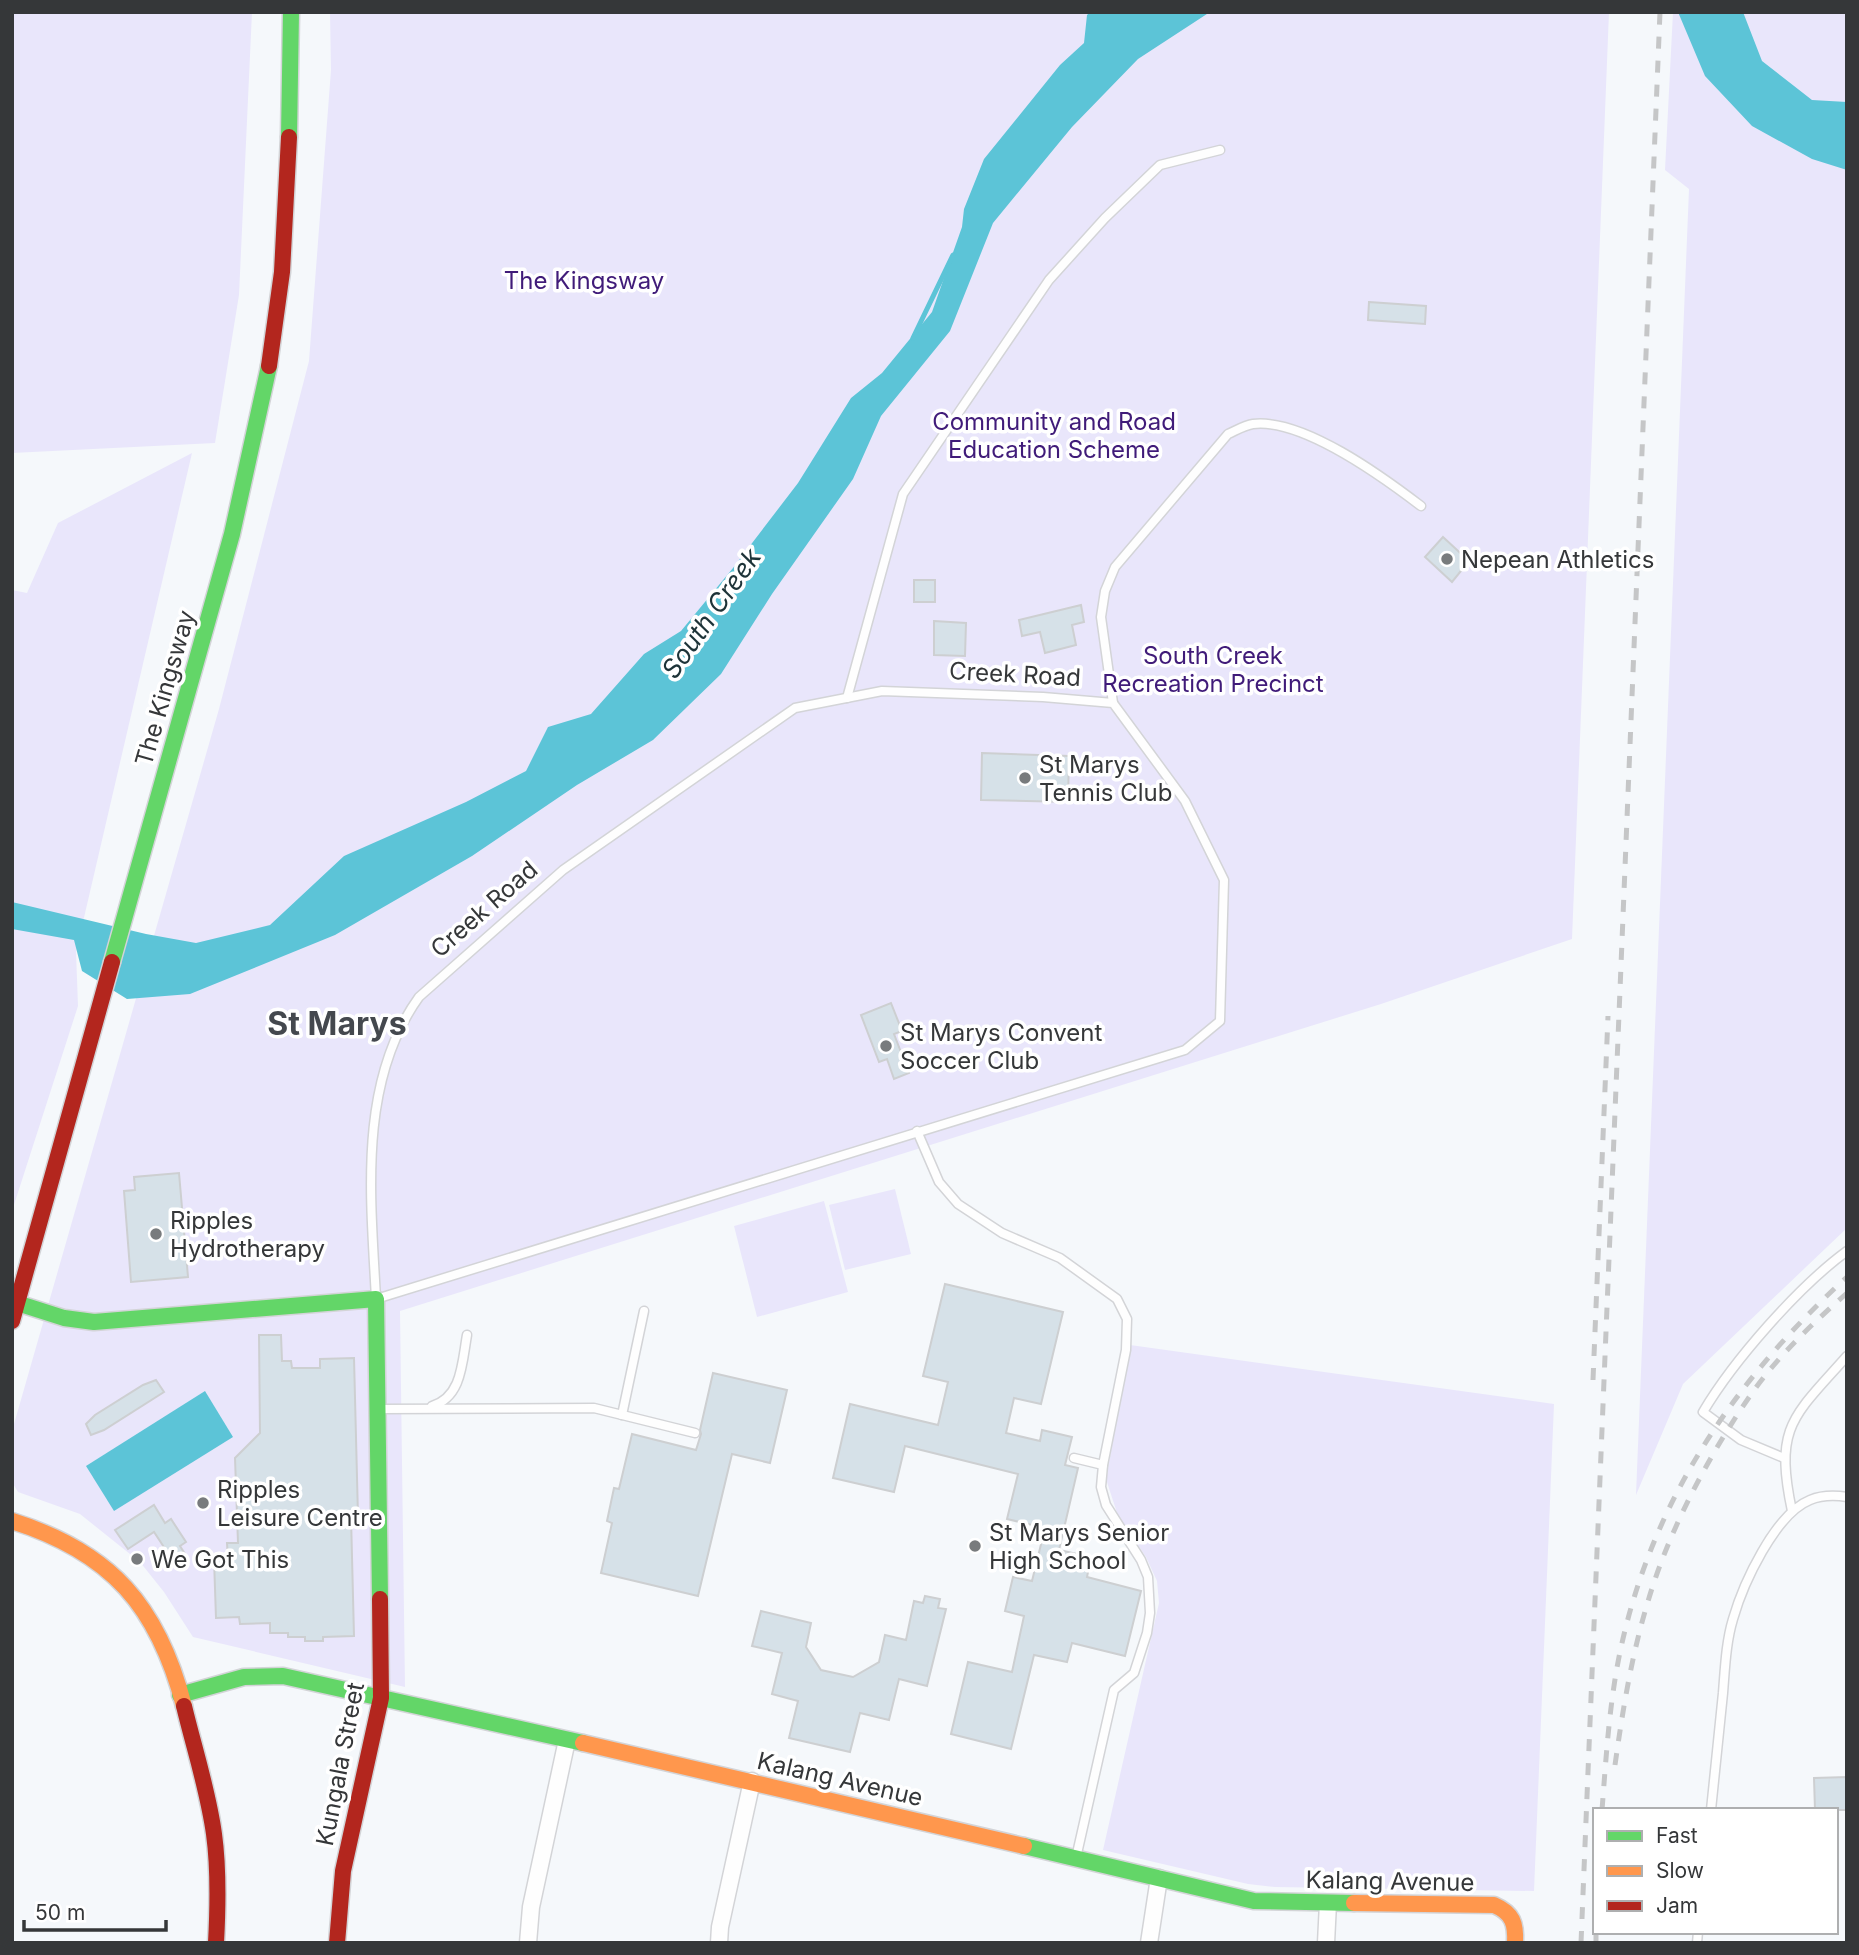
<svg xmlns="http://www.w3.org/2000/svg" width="1859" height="1955" viewBox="0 0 1859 1955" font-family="Inter,sans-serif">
<rect width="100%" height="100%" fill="#f5f8fb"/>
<g fill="#e9e6fb">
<path d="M12,12H252L239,295L215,443L12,453Z"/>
<path d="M330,12H1609L1572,939L1381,1004L400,1311L405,1687L193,1637L164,1592L140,1562L80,1514L18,1492L12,1482V1431L219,709L309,361L331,70Z"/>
<path d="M1673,12H1847V1228L1683,1384L1636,1495L1689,189L1665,170Z"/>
<path d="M192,453L76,952L78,1006L12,1211V590L27,593L58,523Z"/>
<path d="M895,1189L911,1254L845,1270L829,1205Z"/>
<path d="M824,1201L848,1292L757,1317L734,1226Z"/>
<path d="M1130,1345L1554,1404L1534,1891L1275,1887L1248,1884L1103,1850L1159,1603L1157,1581L1146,1557L1118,1516L1106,1479Z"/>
</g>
<g fill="#5cc4d7">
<path d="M1090,12H1210L1138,59L1072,127L993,223L950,331L881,416L853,479L772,594L721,674L653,740L577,785L472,856L335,935L190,994L127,999L82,971L74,940L12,929V902L146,934L196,943L270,925L344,856L466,802L526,771L548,727L591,714L644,654L681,631L733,568L798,483L851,398L882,373L932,312L962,227L964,209L984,159L1060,65L1084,43L1087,15Z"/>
<path d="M1678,12H1743L1762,61L1812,100L1847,102V170L1812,159L1752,126L1705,76Z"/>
<path d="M205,1391L233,1437L114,1511L86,1466Z"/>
</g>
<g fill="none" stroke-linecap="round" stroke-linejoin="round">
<path stroke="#5cc4d7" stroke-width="5" d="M913,338L953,255"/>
</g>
<g fill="#d6e1e8" stroke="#cdcfd1" stroke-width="2">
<path d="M1369,302L1426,306L1425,324L1368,320Z"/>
<path d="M1443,537L1469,561L1452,582L1425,557Z"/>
<rect x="914" y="580" width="21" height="22"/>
<path d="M1081,605L1084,622L1072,625L1076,645L1045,653L1040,632L1022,636L1019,620Z"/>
<path d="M934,621L966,623L965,656L934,655Z"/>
<path d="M982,753L1069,756L1068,802L981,800Z"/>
<path d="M891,1003L902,1031L894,1034L909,1073L894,1079L887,1059L879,1062L861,1015Z"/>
<path d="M179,1173L188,1277L131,1282L124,1191L135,1190L134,1177Z"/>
<path d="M945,1284L1063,1312L1041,1404L1014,1398L1006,1433L1040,1441L1042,1430L1072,1437L1065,1465L1078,1468L1059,1550L1091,1557L1087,1577L1141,1591L1125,1656L1072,1643L1067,1662L1034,1655L1011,1749L951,1734L968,1662L1012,1672L1024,1616L1005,1611L1013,1577L1032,1581L1045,1528L1007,1519L1018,1474L905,1446L894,1492L833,1478L850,1404L938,1425L948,1382L923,1376Z"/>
<path d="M259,1335H281L282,1361H291L292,1368H320V1359L354,1358L358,1517H351L354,1636L323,1637V1641H305V1637H288V1633H270V1623L240,1624L239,1617L216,1618L214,1559H228L227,1543H238L235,1458L260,1433Z"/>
<path d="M713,1373L787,1390L770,1463L732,1454L698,1596L601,1573L612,1523L607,1521L614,1488L619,1489L632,1434L696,1450L701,1434L700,1430Z"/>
<path d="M156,1380L164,1392L104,1430L91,1435L86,1424L95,1415L143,1385Z"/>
<path d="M154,1505L165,1523L171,1519L186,1542L180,1546L185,1554L173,1561L154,1532L128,1549L115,1530Z"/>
<path d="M925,1596L940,1599L938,1608L946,1609L927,1686L899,1679L889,1720L860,1713L850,1752L789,1738L798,1701L772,1694L782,1653L752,1646L761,1611L811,1623L806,1647L821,1670L853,1677L879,1662L885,1635L906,1640L914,1601L923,1603Z"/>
<path d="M1847,1777V1810H1815L1814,1778Z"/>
</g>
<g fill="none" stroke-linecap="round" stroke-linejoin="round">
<defs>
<g id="lane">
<path d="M882,691L1043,697L1113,703L1185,801L1224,880L1220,1021L1185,1050L376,1299C371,1199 357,1083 419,997L563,870L795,708Z"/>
<path d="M847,698L903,494L1049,280L1105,218L1160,165L1220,150"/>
<path d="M1113,703L1101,617L1105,591L1115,567L1228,434C1235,431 1245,425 1253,424C1303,418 1383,477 1421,506"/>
<path d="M917,1131L939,1182L958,1204L1002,1233L1060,1258L1117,1299L1127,1319L1126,1350L1103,1465L1101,1487L1106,1505L1141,1560L1148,1577L1150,1613L1147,1633L1134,1673L1114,1690L1076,1858"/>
<path d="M432,1406C462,1397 462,1363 467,1335"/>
<path d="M380,1409L594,1408L695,1433"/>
<path d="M622,1415L644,1311"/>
<path d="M1074,1458L1103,1465"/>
<path d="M1784,1458L1741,1440L1703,1412C1734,1360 1798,1287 1847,1251"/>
<path d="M1792,1511C1774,1426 1793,1417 1847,1356"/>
<path d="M1711,1810C1715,1771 1719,1732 1723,1693C1725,1668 1726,1642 1733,1619C1743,1584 1775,1514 1810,1500C1822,1495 1834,1495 1847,1497"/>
<path d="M1697,1943L1698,1932"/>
</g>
<g id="street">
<path d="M528,1943L531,1907L567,1740"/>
<path d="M719,1943L720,1927L752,1781"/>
<path d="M1149,1943L1159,1878"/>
<path d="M1326,1943L1328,1903"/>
</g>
<g id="fast">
<path d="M289,137L291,12"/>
<path d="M112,962L232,534L269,366"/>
<path d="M17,1303L64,1318L94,1322L376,1299L380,1599"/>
<path d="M180,1695L244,1677L283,1676L583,1743"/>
<path d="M1024,1846L1254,1901L1354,1903"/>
</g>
<g id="slow">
<path d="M12,1521C111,1552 158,1606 184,1706"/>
<path d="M583,1743L1024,1846"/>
<path d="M1354,1903L1494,1905C1513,1913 1516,1924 1515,1943"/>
</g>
<g id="jam">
<path d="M269,366L282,272L289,137"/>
<path d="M12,1321L112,962"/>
<path d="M184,1706C194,1748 208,1790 214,1834C219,1870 218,1906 216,1943"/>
<path d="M337,1943L343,1871L381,1698L380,1599"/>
</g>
</defs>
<use href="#lane" stroke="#d3d4d7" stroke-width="11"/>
<use href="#street" stroke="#d3d4d7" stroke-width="19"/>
<use href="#fast" stroke="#d3d4d7" stroke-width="19"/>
<use href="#slow" stroke="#d3d4d7" stroke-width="19"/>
<use href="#jam" stroke="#d3d4d7" stroke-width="19"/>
<use href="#lane" stroke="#fefefe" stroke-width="8"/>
<use href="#street" stroke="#fefefe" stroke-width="16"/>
<use href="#fast" stroke="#63d668" stroke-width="16"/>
<use href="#slow" stroke="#ff974d" stroke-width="16"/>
<use href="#jam" stroke="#b3261e" stroke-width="16"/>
<g stroke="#c5c6c7" stroke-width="5" stroke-dasharray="12 12" stroke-linecap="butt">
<path d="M1593,1380L1608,1016"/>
<path d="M1615,1765C1623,1708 1632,1653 1649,1598C1670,1528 1710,1453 1752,1393C1778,1356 1813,1323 1847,1293"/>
<path d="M1602,1810C1606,1759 1609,1707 1619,1657C1650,1504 1733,1381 1847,1277"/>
<path d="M1581,1943L1660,12"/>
<path d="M1596,1943V1932"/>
</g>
</g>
<g fill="#787b7d" stroke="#fff" stroke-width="2.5">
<circle cx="1447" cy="559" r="7"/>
<circle cx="1025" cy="778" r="7"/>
<circle cx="886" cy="1046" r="7"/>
<circle cx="156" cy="1234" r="7"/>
<circle cx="203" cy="1503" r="7"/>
<circle cx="975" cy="1546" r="7"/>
<circle cx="137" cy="1559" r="7"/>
</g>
<g text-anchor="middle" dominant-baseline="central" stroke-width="7" stroke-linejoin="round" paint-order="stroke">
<g font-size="24" fill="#401b79" stroke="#fff">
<text x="584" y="280">The Kingsway</text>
<text x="1054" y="421">Community and Road<tspan x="1054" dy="28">Education Scheme</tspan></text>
<text x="1213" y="655">South Creek<tspan x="1213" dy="28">Recreation Precinct</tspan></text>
</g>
<g font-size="24" fill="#353739" stroke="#fff" text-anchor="start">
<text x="1461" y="559">Nepean Athletics</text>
<text x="1039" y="764">St Marys<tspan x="1039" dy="28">Tennis Club</tspan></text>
<text x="900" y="1032">St Marys Convent<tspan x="900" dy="28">Soccer Club</tspan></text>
<text x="170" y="1220">Ripples<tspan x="170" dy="28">Hydrotherapy</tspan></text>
<text x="217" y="1489">Ripples<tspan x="217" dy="28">Leisure Centre</tspan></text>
<text x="989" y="1532">St Marys Senior<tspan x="989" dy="28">High School</tspan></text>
<text x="151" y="1559">We Got This</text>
</g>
<g font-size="24" fill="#353739" stroke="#fff">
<text transform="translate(1015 674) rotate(3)">Creek Road</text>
<text transform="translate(165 688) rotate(-74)">The Kingsway</text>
<text transform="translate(484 909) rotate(-41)">Creek Road</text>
<text transform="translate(340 1764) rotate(-79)">Kungala Street</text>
<text transform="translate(840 1779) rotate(13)">Kalang Avenue</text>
<text transform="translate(1390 1881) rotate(1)">Kalang Avenue</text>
</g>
<g font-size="26" font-style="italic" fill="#1d3338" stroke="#fff">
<text transform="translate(711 613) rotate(-55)">South Creek</text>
</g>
<g font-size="32" font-weight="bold" fill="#44484e" stroke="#fff">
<text x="337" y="1023">St Marys</text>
</g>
</g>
<rect width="1859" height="1955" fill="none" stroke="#353739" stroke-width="28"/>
<rect x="1593" y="1808" width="245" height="126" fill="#ffffff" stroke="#aeafb0" stroke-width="2"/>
<rect x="1607" y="1831" width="35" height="10" fill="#63d668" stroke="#aeafb0" stroke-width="2"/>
<text x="1656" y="1843" font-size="21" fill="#353739">Fast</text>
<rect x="1607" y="1866" width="35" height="10" fill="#ff974d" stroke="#aeafb0" stroke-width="2"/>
<text x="1656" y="1878" font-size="21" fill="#353739">Slow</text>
<rect x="1607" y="1901" width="35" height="10" fill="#b3261e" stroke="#aeafb0" stroke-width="2"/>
<text x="1656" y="1913" font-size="21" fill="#353739">Jam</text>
<path d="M24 1920v10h142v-10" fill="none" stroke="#353739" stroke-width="3.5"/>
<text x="35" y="1920" font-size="21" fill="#353739" stroke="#ffffff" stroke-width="5" paint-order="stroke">50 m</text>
</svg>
